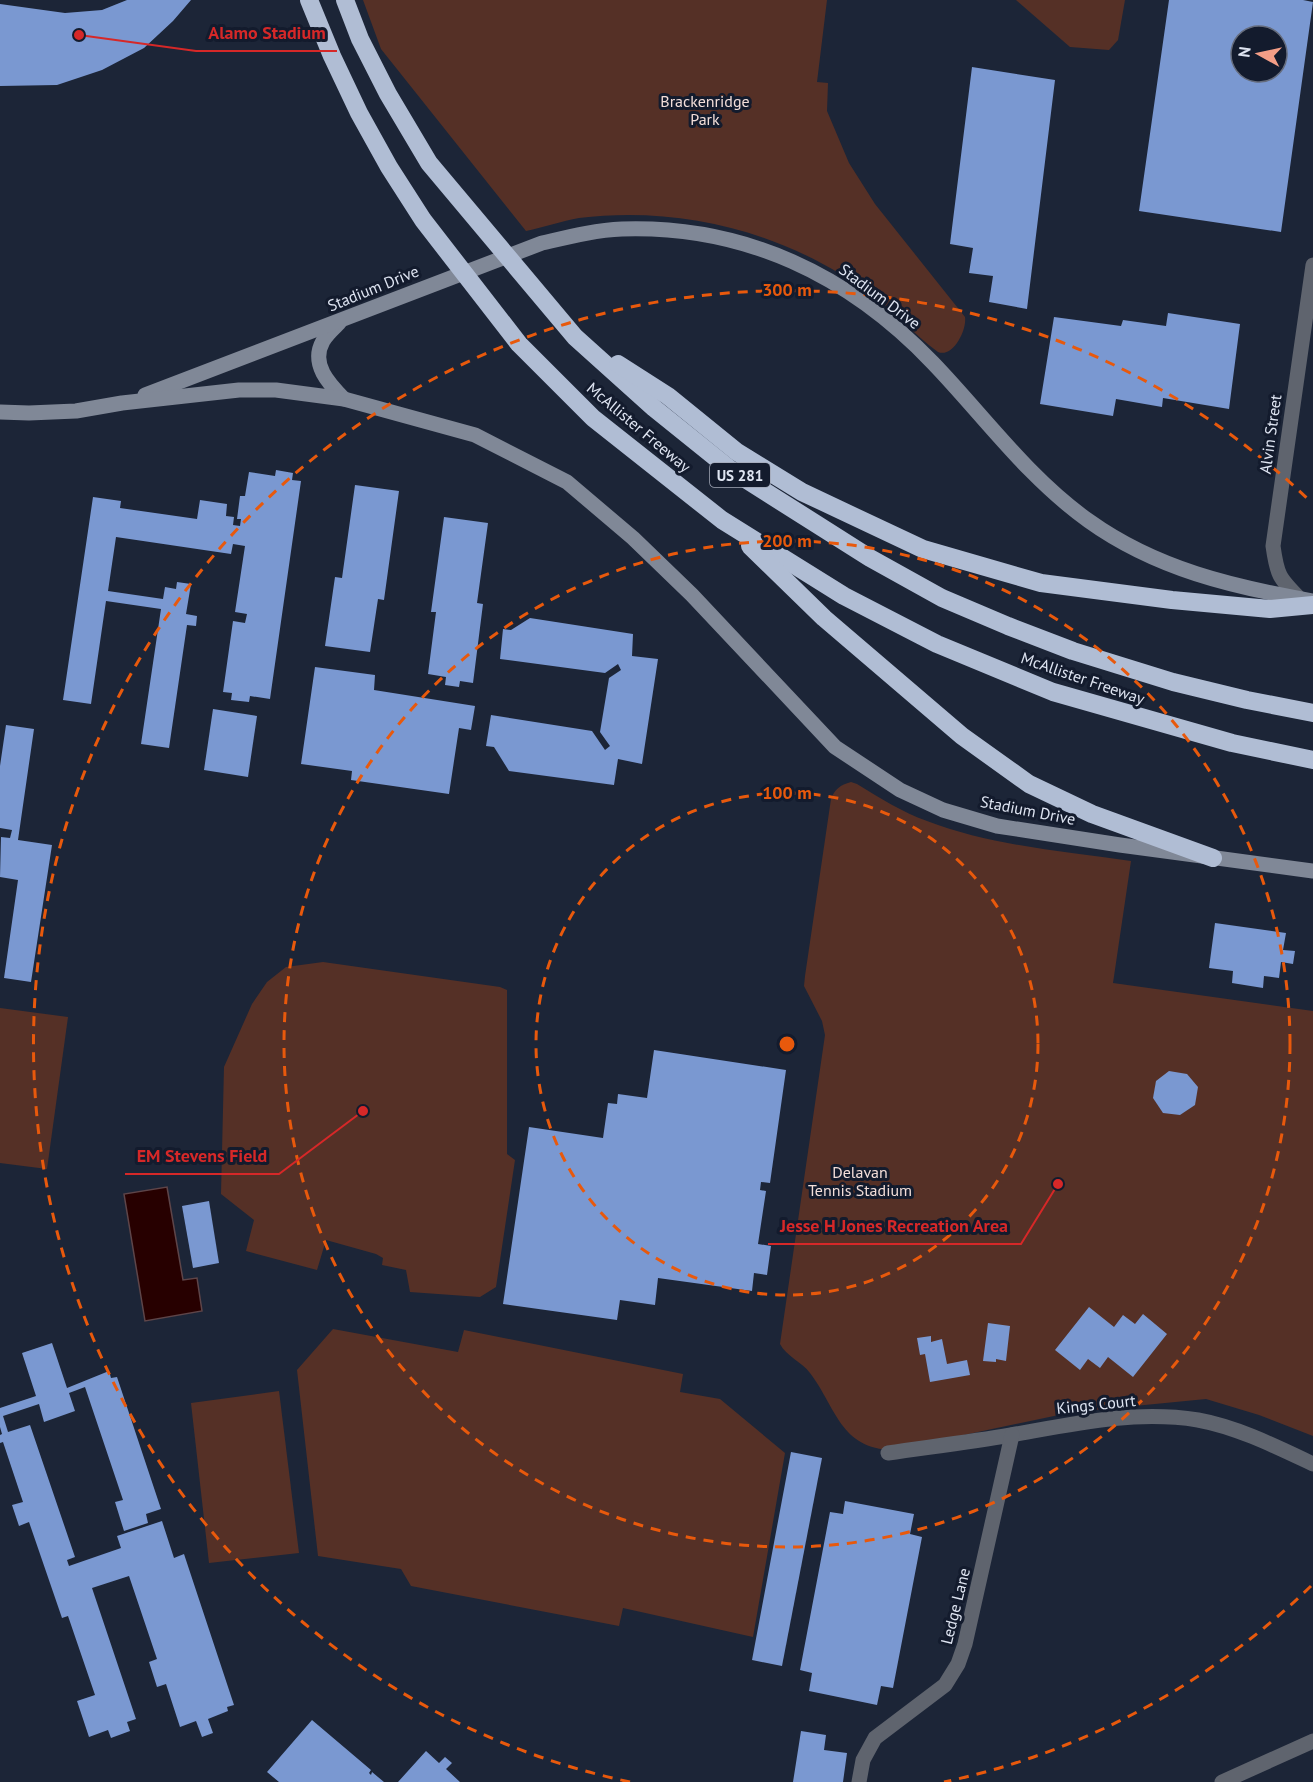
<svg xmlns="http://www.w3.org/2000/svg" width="1313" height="1782" viewBox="0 0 1313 1782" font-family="'PT Sans',sans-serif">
<rect width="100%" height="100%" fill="#1c2537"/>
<g fill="#553026">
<path d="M363,0H827L817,82L828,83L827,111L849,163L875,204L965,317C967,330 953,358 938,352C913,334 893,310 869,292C861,285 851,280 842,275C764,227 671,207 579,218C562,221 544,227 526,231L381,49Z"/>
<path d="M1016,0H1125L1118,40L1109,50L1070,47Z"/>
<path d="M851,782L857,784C880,798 902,812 927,821C992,846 1063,851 1131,861L1113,983L1313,1011V1436L1259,1415L1206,1399L1073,1412L893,1450C840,1449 836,1407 810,1373C802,1362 786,1356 780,1344L825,1035L822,1021L804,986L805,976L831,799C835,789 840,785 851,782Z"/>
<path d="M323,962L500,987L507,990V1154L515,1160L496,1287L480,1297L410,1292L406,1270L382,1265L383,1258L376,1254L326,1240L317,1270L246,1251L254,1220L221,1194L224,1067L252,1004L267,982L286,967Z"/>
<path d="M0,1008L68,1017L47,1169L0,1163Z"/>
<path d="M333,1329L458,1352L464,1330L683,1374L680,1392L720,1399L785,1453L753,1637L623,1608L619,1626L411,1586L401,1569L318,1556L297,1370Z"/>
<path d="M279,1391L299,1553L209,1563L191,1403Z"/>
</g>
<path fill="#270000" stroke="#5e4549" stroke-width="1.5" d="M167,1187L183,1280L197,1278L202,1311L145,1321L124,1194Z"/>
<g fill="#7a98d1" fill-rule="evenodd">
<path d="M127,0H191L173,21L144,48L102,70L57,85L0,86V4L65,13L102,10Z"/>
<path d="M1169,0H1303L1313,2L1281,232L1139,211ZM1241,36H1277V72H1241Z"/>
<path d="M972,67L1055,80L1027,309L989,302L993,276L969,273L973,248L950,244Z"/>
<path d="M1168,313L1240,324L1229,409L1163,398L1162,407L1116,399L1113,416L1040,404L1054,317L1121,326L1123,320L1166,326Z"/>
<path d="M276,470L293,473L292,480L301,481L270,699L250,696L249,702L231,700L232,693L223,692L233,621L245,623L247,614L235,612L245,546L233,544L231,554L116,537L108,591L163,599L165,587L176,589L177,582L191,584L186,614L197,616L196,626L187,625L169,748L141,744L161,609L106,601L91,704L63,700L93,497L121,501L120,508L197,519L200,500L227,504L226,516L234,517L233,525L240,526L241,519H237L240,496H245L249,472L275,476Z"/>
<path d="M355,485L399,491L384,600L378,599L370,652L325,646L335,577L342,578Z"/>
<path d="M444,517L488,523L477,603L483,604L473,683L460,681L459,687L445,685L446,677L428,674L436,612H431Z"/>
<path d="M530,618L633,634L632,656L658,659L642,764L618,759L614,785L509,771L494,747L486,746L491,715L592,731L605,750L610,746L600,732L609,678L621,670L618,664L605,673L500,659L503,629L511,630Z"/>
<path d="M315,667L375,675L374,690L475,706L471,730L459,728L449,794L351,780L352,771L301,764Z"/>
<path d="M213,709L257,716L248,777L204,770Z"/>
<path d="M6,725L34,729L18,840L52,845L31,982L4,978L18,880L0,877L1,837L10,838L12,830L0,828V766Z"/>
<path d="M1215,923L1286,933L1283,950L1295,951L1293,964L1281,962L1279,978L1264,976L1263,988L1232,983L1233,971L1209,968Z"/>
<path d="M654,1050L786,1070L770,1183L761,1182L760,1190L766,1191L758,1244L771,1246L767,1275L754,1273L752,1291L658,1278L655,1305L620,1300L617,1320L503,1304L529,1127L603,1138L608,1103L617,1104L618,1094L647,1098Z"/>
<path d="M1169,1071L1187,1074L1198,1087L1195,1105L1180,1115L1163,1113L1153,1098L1156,1081Z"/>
<path d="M209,1201L219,1263L193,1268L182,1206Z"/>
<path d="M1089,1307L1114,1327L1123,1315L1135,1324L1143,1314L1167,1334L1133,1377L1108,1357L1100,1368L1088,1359L1080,1370L1055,1350Z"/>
<path d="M988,1323L1010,1326L1006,1361L996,1359V1362L983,1361Z"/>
<path d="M931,1336V1342L942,1339L947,1364L967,1360L970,1375L930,1382L925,1354L920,1355L917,1338Z"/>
<path d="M52,1343L67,1388L109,1371L111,1378L117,1377L161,1509L146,1514L148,1523L124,1531L115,1502L123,1500L85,1387L69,1393L75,1411L44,1422L39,1404L3,1416L8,1432L30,1425L75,1557L67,1560L69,1566L121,1548L117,1536L162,1521L174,1558L184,1554L234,1705L227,1707L228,1711L208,1719L213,1733L202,1737L196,1721L180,1727L166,1684L157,1687L149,1662L157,1659L129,1576L92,1588L136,1719L127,1722L130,1731L111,1738L108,1730L89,1737L77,1701L95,1695L68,1616L62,1618L29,1522L19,1526L12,1505L23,1502L3,1442L0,1443V1435L2,1434L0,1427V1408L36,1396L22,1353Z"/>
<path d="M791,1452L822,1458L782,1666L752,1660Z"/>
<path d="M845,1501L914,1514L910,1534L922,1537L893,1688L881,1686L877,1705L809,1691L812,1673L800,1670L830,1512L843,1514Z"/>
<path d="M312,1720L371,1770L369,1773L371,1775L372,1772L384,1782H279L267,1772Z"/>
<path d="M801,1731L826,1735L824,1750L847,1753L843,1782H793Z"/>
<path d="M426,1751L439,1763L445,1757L452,1763L446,1769L460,1782H398Z"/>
</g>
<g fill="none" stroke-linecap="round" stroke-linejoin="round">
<g stroke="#5f646e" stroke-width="15">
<path d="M1300,599C1279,578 1277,575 1273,546L1313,265"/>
<path d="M888,1453C929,1447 970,1442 1011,1435C1073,1424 1134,1410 1198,1420C1237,1427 1277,1447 1313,1464"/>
<path d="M859,1782L863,1760L875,1738L945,1685L958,1664L965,1644L1012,1435"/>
<path d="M1222,1782L1313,1741"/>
</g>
<g stroke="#808897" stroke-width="15">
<path d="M339,323C334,328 327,334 323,341C310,364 329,384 344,399"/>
<path d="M145,395L542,243C568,237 595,230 622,229C745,225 849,275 933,363C984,416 1028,478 1089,521C1156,569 1233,587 1313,601"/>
<path d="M0,412L29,413L76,411L122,403L239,390H276L344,399L475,435L567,482L633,538L692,595L835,747L900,790L943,810L997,826L1120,845L1313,871"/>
</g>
<g stroke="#b0bdd4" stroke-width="18">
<path d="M309,0L332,56L359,113L389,167L423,220L519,344L593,418L722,520L844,596L937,644L1053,692L1232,743L1313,760"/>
<path d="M345,0L360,39L388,94L429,163L575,337L654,408L731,470L870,558L942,598L1008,626L1073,651L1173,682L1247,700L1313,713"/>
<path d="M618,364L668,396L737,452L802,492L923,549L1041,583L1172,600L1270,609L1313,605"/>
<path d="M750,546L824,618L962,736L1029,784L1092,814L1213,858"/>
</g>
</g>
<g fill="none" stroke="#e8590c" stroke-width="3" stroke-dasharray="10 8">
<circle cx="787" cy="1044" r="251"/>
<circle cx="787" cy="1044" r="503"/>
<path d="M1311 1586A754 754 0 0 1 944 1782M630 1782A754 754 0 1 1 1311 502"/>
</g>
<g text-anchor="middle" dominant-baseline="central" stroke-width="6" stroke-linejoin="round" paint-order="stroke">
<rect fill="#131b2d" stroke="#a2a8b7" stroke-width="1.5" x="710" y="463" width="60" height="24" rx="4.5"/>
<g font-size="15" font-weight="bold" fill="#dfe5f2">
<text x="740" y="475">US 281</text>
</g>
<g font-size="16" fill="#f3ded9" stroke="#131b2d">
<text x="705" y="101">Brackenridge<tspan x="705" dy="18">Park</tspan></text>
<text x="860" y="1172">Delavan<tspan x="860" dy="18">Tennis Stadium</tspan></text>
</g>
<g font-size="16" fill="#dfe5f2" stroke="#131b2d">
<text transform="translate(373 288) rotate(-22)">Stadium Drive</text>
<text transform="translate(880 296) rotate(37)">Stadium Drive</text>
<text transform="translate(639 427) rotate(40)">McAllister Freeway</text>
<text transform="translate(1270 434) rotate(-82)">Alvin Street</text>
<text transform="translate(1083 678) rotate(19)">McAllister Freeway</text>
<text transform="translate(1028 810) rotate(11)">Stadium Drive</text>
<text transform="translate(1096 1404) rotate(-6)">Kings Court</text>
<text transform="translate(955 1606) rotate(-76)">Ledge Lane</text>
</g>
</g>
<circle cx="787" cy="1044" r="9" fill="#e8590c" stroke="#131b2d" stroke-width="3"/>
<g font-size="18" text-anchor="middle" font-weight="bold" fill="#e8590c" stroke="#131b2d" stroke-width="6" stroke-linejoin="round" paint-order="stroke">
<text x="787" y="296">300 m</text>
<text x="787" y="547">200 m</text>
<text x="787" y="799">100 m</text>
</g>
<path fill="none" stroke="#d62828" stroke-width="2" d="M79 35L196 51H337M363 1111L279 1174H125M1058 1184L1021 1244H768"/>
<g fill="#d62828" stroke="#131b2d" stroke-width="2">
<circle cx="79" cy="35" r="6"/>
<circle cx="363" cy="1111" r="6"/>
<circle cx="1058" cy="1184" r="6"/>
</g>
<g font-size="18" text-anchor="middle" font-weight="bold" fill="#d62828" stroke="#131b2d" stroke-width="6" stroke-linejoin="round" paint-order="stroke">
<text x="267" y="39">Alamo Stadium</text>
<text x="202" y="1162">EM Stevens Field</text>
<text x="894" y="1232">Jesse H Jones Recreation Area</text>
</g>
<g transform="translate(1259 54) rotate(278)"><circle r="28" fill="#131b2d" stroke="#656c7c" stroke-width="1.5"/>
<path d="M0-4.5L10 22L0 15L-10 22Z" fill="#f49e87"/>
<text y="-9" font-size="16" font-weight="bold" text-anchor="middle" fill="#dfe5f2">N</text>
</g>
</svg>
